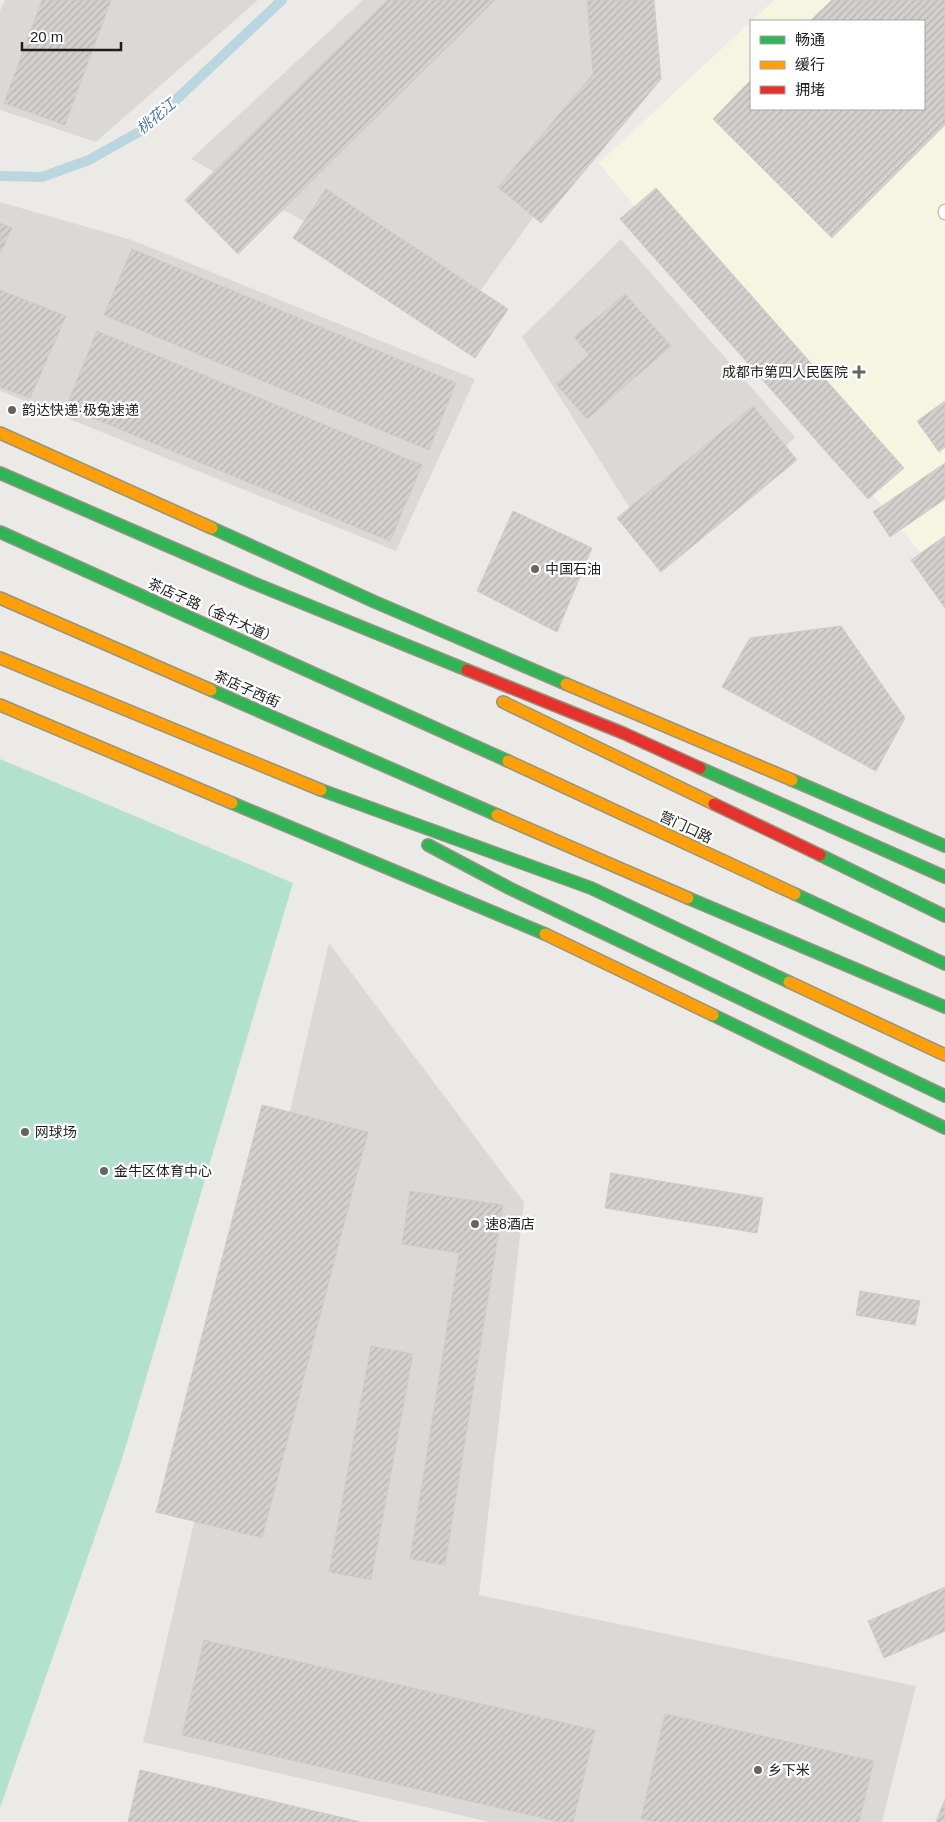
<svg xmlns="http://www.w3.org/2000/svg" width="945" height="1822" viewBox="0 0 945 1822" font-family="Helvetica,'Noto Sans SC',sans-serif">
<defs>
<pattern id="building-hatch" width="6" height="6" patternUnits="userSpaceOnUse" patternTransform="scale(1.25)"><rect width="6" height="6" fill="#d3d0cd"/><path d="M-1 1l2-2M0 6l6-6M5 7l2-2" fill="none" stroke="#b5b2b0"/></pattern>
</defs>
<rect width="100%" height="100%" fill="#eceae6"/>
<g fill="#dbd9d7">
<path d="M5,0H258L96,142L0,110V11Z"/>
<path d="M363,0H643L657,45L466,311L191,159Z"/>
<path d="M0,202L132,240L475,379L396,551L0,391Z"/>
<path d="M621,239L795,437L665,564L522,337Z"/>
<path d="M329,943L524,1202L479,1595L916,1686L882,1822H490L143,1742Z"/>
</g>
<path fill="#f5f5e1" fill-rule="evenodd" d="M774,0H945V582L599,163ZM751,21H924V109H751Z"/>
<path fill="#b2e2cf" d="M0,759L293,883L122,1459L0,1808Z"/>
<g fill="none" stroke-linecap="round" stroke-linejoin="round">
<path stroke="#bad6df" stroke-width="10" d="M0,176L42,177L89,160L146,128L282,0"/>
</g>
<g fill="url(#building-hatch)" stroke="#cfccc7">
<path d="M42,0H111L65,125L4,103Z"/>
<path d="M387,0H495L238,254L185,200Z"/>
<path d="M587,0H654L661,79L541,223L498,187L593,74Z"/>
<path d="M832,0H945V125L832,238L713,119L751,80V109H924V21H810Z"/>
<path d="M656,188L904,468L868,499L620,219Z"/>
<path d="M326,189L508,309L475,358L293,238Z"/>
<path d="M0,223L12,228L0,254Z"/>
<path d="M132,249L456,383L429,450L104,315Z"/>
<path d="M0,290L66,316L30,398L0,387Z"/>
<path d="M625,294L671,346L587,419L556,384L589,355L574,337Z"/>
<path d="M97,331L422,465L390,541L66,407Z"/>
<path d="M945,401V447L939,452L917,421Z"/>
<path d="M753,406L797,460L661,572L617,518Z"/>
<path d="M945,463V499L890,537L873,512Z"/>
<path d="M513,511L592,548L557,632L477,591Z"/>
<path d="M945,536V608L911,560Z"/>
<path d="M841,626L905,718L876,771L722,687L750,638Z"/>
<path d="M262,1105L368,1132L262,1538L156,1512Z"/>
<path d="M611,1173L763,1198L757,1233L605,1208Z"/>
<path d="M410,1191L503,1205L445,1565L410,1559L459,1253L402,1244Z"/>
<path d="M860,1291L920,1301L915,1325L856,1315Z"/>
<path d="M371,1346L413,1354L371,1580L329,1572Z"/>
<path d="M945,1587V1631L884,1658L868,1621Z"/>
<path d="M204,1640L595,1730L573,1822H560L182,1735Z"/>
<path d="M665,1714L874,1761L859,1822H655L641,1819Z"/>
<path d="M140,1770L361,1822H128Z"/>
<path d="M945,1799V1822H936Z"/>
</g>
<g fill="none" stroke-linecap="round" stroke-linejoin="round">
<defs>
<path id="lane" d="M945,211V213"/>
<g id="fast">
<path d="M0,473L251,582L467,670"/>
<path d="M212,528L375,602L566,684"/>
<path d="M0,532L508,761"/>
<path d="M211,690L497,815"/>
<path d="M700,768L945,877"/>
<path d="M792,780L945,846"/>
<path d="M321,790L591,888L789,982"/>
<path d="M232,803L545,934"/>
<path d="M428,845L509,888L945,1096"/>
<path d="M820,855L945,916"/>
<path d="M795,894L945,964"/>
<path d="M688,898L945,1007"/>
<path d="M713,1015L945,1128"/>
</g>
<g id="slow">
<path d="M0,433L212,528"/>
<path d="M0,598L211,690"/>
<path d="M0,658L321,790"/>
<path d="M566,684L792,780"/>
<path d="M503,702L714,804"/>
<path d="M0,705L232,803"/>
<path d="M508,761L795,894"/>
<path d="M497,815L688,898"/>
<path d="M545,934L713,1015"/>
<path d="M789,982L945,1055"/>
</g>
<g id="jam">
<path d="M467,670L623,733L700,768"/>
<path d="M714,804L820,855"/>
</g>
</defs>
<use href="#lane" stroke="#c4c4c2" stroke-width="15"/>
<use href="#fast" stroke="#93957f" stroke-width="14"/>
<use href="#slow" stroke="#93957f" stroke-width="14"/>
<use href="#jam" stroke="#93957f" stroke-width="14"/>
<use href="#lane" stroke="#fcfcfb" stroke-width="12"/>
<use href="#fast" stroke="#30b455" stroke-width="11"/>
<use href="#slow" stroke="#ff9f0a" stroke-width="11"/>
<use href="#jam" stroke="#e5322d" stroke-width="11"/>
</g>
<g fill="#656563" stroke="#fff" stroke-width="2">
<path d="M856.5 364.5h5v5h5v5h-5v5h-5v-5h-5v-5h5z"/>
<circle cx="12" cy="410" r="5"/>
<circle cx="535" cy="569" r="5"/>
<circle cx="25" cy="1132" r="5"/>
<circle cx="104" cy="1171" r="5"/>
<circle cx="475" cy="1224" r="5"/>
<circle cx="758" cy="1770" r="5"/>
</g>
<g text-anchor="middle" dominant-baseline="central" stroke-width="4.5" stroke-linejoin="round" paint-order="stroke">
<g font-size="14" fill="#1d1d1d" stroke="#fff" text-anchor="start">
<text x="848" y="372" text-anchor="end">成都市第四人民医院</text>
<text x="22" y="410">韵达快递·极兔速递</text>
<text x="545" y="569">中国石油</text>
<text x="35" y="1132">网球场</text>
<text x="114" y="1171">金牛区体育中心</text>
<text x="485" y="1224">速8酒店</text>
<text x="768" y="1770">乡下米</text>
</g>
<g font-size="14" fill="#1d1d1d" stroke="#fff">
<text transform="translate(213 611) rotate(24)">茶店子路（金牛大道）</text>
<text transform="translate(247 689) rotate(24)">茶店子西街</text>
<text transform="translate(686 827) rotate(25)">营门口路</text>
</g>
<g font-size="15" font-style="italic" fill="#4c78ab" stroke="#fff">
<text transform="translate(156 116) rotate(-40)">桃花江</text>
</g>
</g>
<rect x="750" y="20" width="175" height="90" fill="#ffffff" stroke="#a5a5a5"/>
<rect x="760" y="36" width="25" height="8" fill="#30b455" stroke="#a5a5a5"/>
<text x="795" y="45" font-size="15" fill="#1d1d1d">畅通</text>
<rect x="760" y="61" width="25" height="8" fill="#ff9f0a" stroke="#a5a5a5"/>
<text x="795" y="70" font-size="15" fill="#1d1d1d">缓行</text>
<rect x="760" y="86" width="25" height="8" fill="#e5322d" stroke="#a5a5a5"/>
<text x="795" y="95" font-size="15" fill="#1d1d1d">拥堵</text>
<path d="M22 42v8h99v-8" fill="none" stroke="#1d1d1d" stroke-width="2.5"/>
<text x="30" y="42" font-size="15" fill="#1d1d1d" stroke="#ffffff" stroke-width="4" paint-order="stroke">20 m</text>
</svg>
